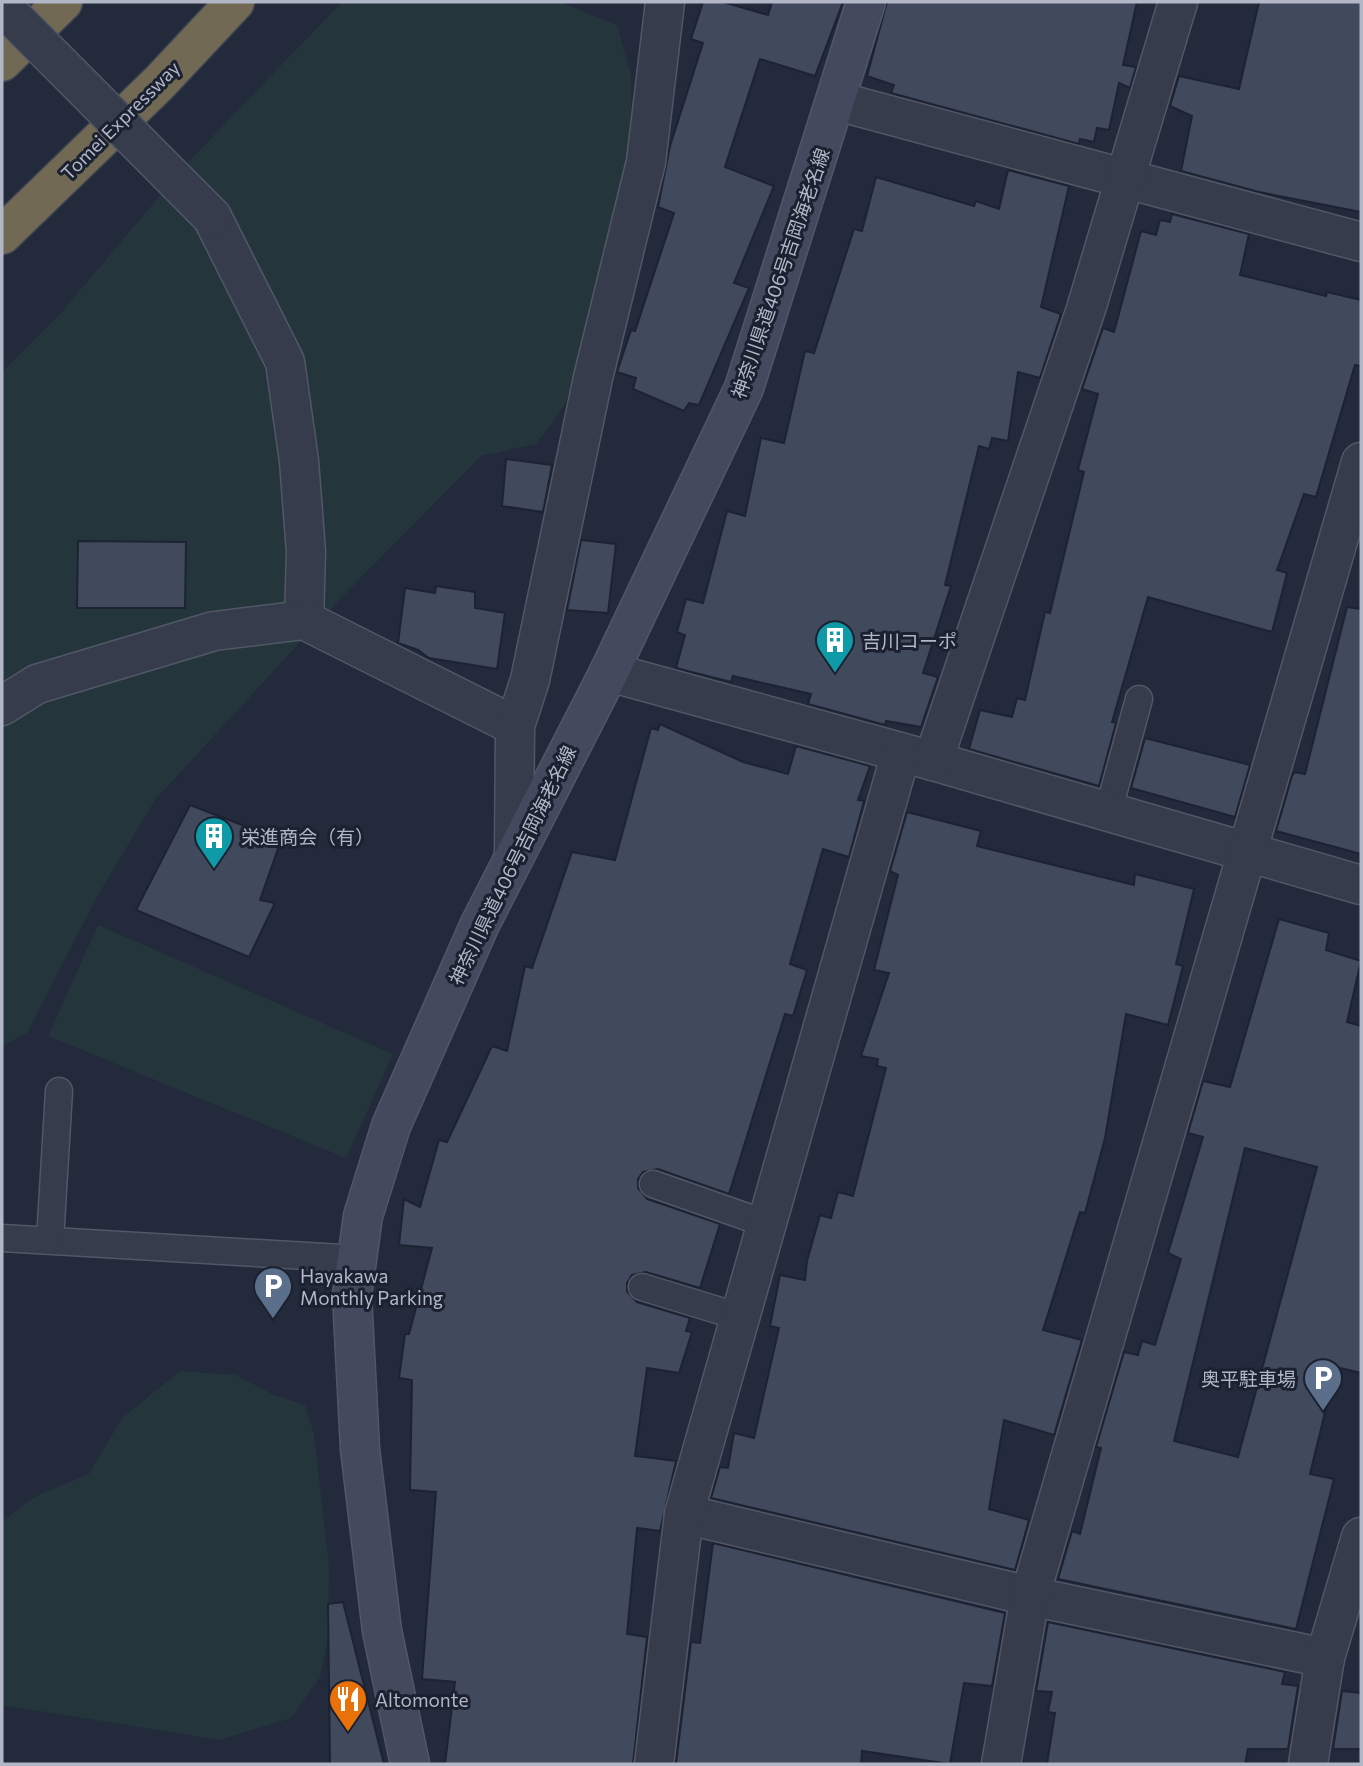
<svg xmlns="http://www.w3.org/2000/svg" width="1363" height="1766" viewBox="0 0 1363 1766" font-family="Commissioner,'Noto Sans JP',sans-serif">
<rect width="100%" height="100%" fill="#222a3b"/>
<g fill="#24363c">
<path d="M342,2H559L617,25L631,76L632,155L607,297L564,406L536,444L481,456L338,601L155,800L98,895L27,1033L2,1046V372L60,314L191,159Z"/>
<path d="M98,925L393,1054L346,1158L48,1036Z"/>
<path d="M180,1371L236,1375L274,1395L305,1405L314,1434L329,1567L328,1639L320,1677L291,1718L220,1740L2,1705V1522L36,1496L89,1474L122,1418Z"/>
</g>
<g fill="#41495d" stroke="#1d2332" stroke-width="2" fill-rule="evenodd">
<path d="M703,2H723L768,15L772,2H843L815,76L760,59L725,167L774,186L734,283L749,288L699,405L689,403L684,411L633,389L636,378L617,372L631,330L635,331L674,213L658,207L670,146L703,43L691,39Z"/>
<path d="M887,2H1137L1123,65L1136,67L1130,88L1119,83L1109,130L1097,128L1094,142L1080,139L1079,144L891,93L894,85L867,76Z"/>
<path d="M1259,2H1361V212L1259,192L1181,171L1192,116L1170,106L1179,76L1239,89Z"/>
<path d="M1008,170L1069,186L1041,307L1061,314L1040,378L1018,372L1008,441L992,438L989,449L979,446L945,585L951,586L923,673L938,677L921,727L886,721L885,725L808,704L811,694L733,676L731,682L676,668L685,635L677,632L686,599L703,603L727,511L745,516L761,438L784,443L805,351L814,353L854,229L862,231L876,177L974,206L976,201L999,209Z"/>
<path d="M1172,214L1249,234L1240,275L1326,296L1327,292L1361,300V366L1355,365L1316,497L1304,494L1277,570L1287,573L1272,632L1148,597L1112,722L1116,723L1099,786L969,749L980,710L1012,717L1017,698L1025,700L1045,612L1050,613L1084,472L1078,470L1098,394L1082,389L1103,328L1114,332L1141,231L1156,235L1160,220L1170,222Z"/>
<path d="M506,459L552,465L543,512L502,506Z"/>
<path d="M581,540L616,544L608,613L567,610Z"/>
<path d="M78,541L186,542L185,608H77Z"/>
<path d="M436,586L475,592V608L505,613L497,669L429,658L418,650L398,643L405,588L435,593Z"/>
<path d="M1347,607L1361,609V854L1276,831L1292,776L1295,772L1305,774Z"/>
<path d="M660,724L743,762L788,774L796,746L870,766L858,800L864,801L849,857L823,849L790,964L807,970L793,1016L785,1014L729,1194L658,1169L643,1172L638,1179V1188L647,1199L720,1224L700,1288L646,1272L632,1275L627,1283V1291L637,1302L690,1318L686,1331L692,1332L679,1373L647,1368L635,1456L676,1461L660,1531L637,1528L627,1634L647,1637L633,1764H445L455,1682L422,1679L436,1492L410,1490L412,1380L399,1378L405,1334H409L432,1248L399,1245L404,1199L420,1207L439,1140L447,1142L492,1046L507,1051L525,966L532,968L572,852L615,860L651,728L658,730Z"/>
<path d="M1145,738L1250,765L1235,817L1131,788Z"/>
<path d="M190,805L281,840L260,900L275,903L249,957L136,910Z"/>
<path d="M907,812L981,831L977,846L1134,885L1135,874L1194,889L1176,964L1183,966L1168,1025L1126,1014L1105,1138L1085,1213L1080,1212L1043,1330L1082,1340L1054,1435L1004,1420L989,1509L1029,1520L1015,1570L711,1498L720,1467L728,1468L734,1433L754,1438L779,1328L770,1326L780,1275L805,1280L807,1261L820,1215L831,1218L838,1192L853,1196L886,1068L877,1066L878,1059L861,1056L889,973L874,970L898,875L890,871Z"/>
<path d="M1279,919L1329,933L1326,950L1361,961L1347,1022L1361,1026V1373L1336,1367L1310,1474L1334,1479L1296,1629L1058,1579L1072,1531L1080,1534L1101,1448L1096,1447L1124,1352L1138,1355L1142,1341L1155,1345L1181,1259L1168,1253L1203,1137L1188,1133L1203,1081L1230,1087ZM1245,1148L1317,1167L1238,1457L1174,1441Z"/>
<path d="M713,1543L1005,1613L992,1686L964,1683L950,1764L862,1751L861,1764H676L691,1642L700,1643Z"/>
<path d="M343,1602L384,1764H330L328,1604Z"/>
<path d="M1048,1622L1285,1672L1282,1684L1298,1686L1288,1749H1248L1245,1764H1047L1055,1713L1048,1712L1052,1692L1036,1691Z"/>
<path d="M1342,1691L1361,1693V1749H1333Z"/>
</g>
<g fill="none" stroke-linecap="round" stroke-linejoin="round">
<defs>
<g id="lane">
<path d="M1108,812L1139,699"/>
<path d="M653,1184L767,1224"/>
<path d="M2,1238L358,1259"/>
<path d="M50,1240L59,1091"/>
<path d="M642,1287L740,1317"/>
</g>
<g id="street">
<path d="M837,101L1361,242"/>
<path d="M212,217L285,362L299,461L306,552L304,620"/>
<path d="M609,672L933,761L1361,885"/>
<path d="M2,706L37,684L214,631L304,620L515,726"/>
<path d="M933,761L1086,309L1178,2"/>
<path d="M514,856L515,726L530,680L593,378L646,162L665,2"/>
<path d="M684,1514L1030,1596L1325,1658"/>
<path d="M654,1764L684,1514L901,753"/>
<path d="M1001,1764L1030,1596L1361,462"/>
<path d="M1308,1764L1325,1658L1361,1537"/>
</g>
<path id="secondary" d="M410,1764L382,1631L360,1449L352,1295L363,1216L391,1126L480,924L609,672L744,388L866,2"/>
<g id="highway">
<path d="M2,62L63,2"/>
<path d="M2,235L159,83L235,2"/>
</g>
</defs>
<use href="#lane" stroke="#515766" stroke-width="29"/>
<use href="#street" stroke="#515766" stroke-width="41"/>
<use href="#secondary" stroke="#515766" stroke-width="41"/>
<use href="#highway" stroke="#3e4453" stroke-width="41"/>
<use href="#lane" stroke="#363c4b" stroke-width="26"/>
<use href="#street" stroke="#363c4b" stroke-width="38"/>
<use href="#secondary" stroke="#444a5e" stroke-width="38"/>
<use href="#highway" stroke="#716953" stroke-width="38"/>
<defs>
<path id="street-bridge" d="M2,6L212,217"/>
</defs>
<use href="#street-bridge" stroke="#515766" stroke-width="41" stroke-linecap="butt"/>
<use href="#street-bridge" stroke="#363c4b" stroke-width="38"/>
</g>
<defs>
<symbol id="building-pin" viewBox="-11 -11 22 30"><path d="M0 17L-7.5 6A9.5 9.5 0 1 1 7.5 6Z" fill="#0f9aa8" stroke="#1b2130"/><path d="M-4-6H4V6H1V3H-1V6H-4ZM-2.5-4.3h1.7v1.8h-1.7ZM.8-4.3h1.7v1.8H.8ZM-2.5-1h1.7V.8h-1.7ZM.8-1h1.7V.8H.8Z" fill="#fff"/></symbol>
<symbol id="parking-pin" viewBox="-11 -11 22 30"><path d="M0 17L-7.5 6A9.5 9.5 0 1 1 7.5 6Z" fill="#5c6f8a" stroke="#1b2130"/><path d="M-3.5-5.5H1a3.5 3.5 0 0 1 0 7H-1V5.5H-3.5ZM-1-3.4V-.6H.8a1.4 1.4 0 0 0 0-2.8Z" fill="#fff"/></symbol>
<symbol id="restaurant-pin" viewBox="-11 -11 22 30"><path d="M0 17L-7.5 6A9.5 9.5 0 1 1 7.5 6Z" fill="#e8710a" stroke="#1b2130"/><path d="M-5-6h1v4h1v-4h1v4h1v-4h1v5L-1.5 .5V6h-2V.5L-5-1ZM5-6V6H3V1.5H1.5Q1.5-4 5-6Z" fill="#fff"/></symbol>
</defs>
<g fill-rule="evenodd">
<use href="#building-pin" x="813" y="618" width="44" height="60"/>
<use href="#building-pin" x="192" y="814" width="44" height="60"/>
<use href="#parking-pin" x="251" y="1264" width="44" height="60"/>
<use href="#parking-pin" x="1301" y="1356" width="44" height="60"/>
<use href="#restaurant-pin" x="326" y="1677" width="44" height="60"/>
</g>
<g text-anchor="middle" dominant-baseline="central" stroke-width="6" stroke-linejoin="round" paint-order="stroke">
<g font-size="19" fill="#b1b7c7" stroke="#1b2130">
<text transform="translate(120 120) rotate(-45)">Tomei Expressway</text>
<text transform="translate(780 273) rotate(-71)">神奈川県道406号吉岡海老名線</text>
<text transform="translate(512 865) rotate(-64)">神奈川県道406号吉岡海老名線</text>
</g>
<g font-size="19" fill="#b1b7c7" stroke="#1b2130" text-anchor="start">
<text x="862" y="640">吉川コーポ</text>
<text x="241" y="836">栄進商会（有）</text>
<text x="300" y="1275">Hayakawa<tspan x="300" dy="22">Monthly Parking</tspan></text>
<text x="1296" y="1378" text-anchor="end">奥平駐車場</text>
<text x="375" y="1699">Altomonte</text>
</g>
</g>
<rect width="1363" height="1766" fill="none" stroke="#b1b7c7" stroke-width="7"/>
</svg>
